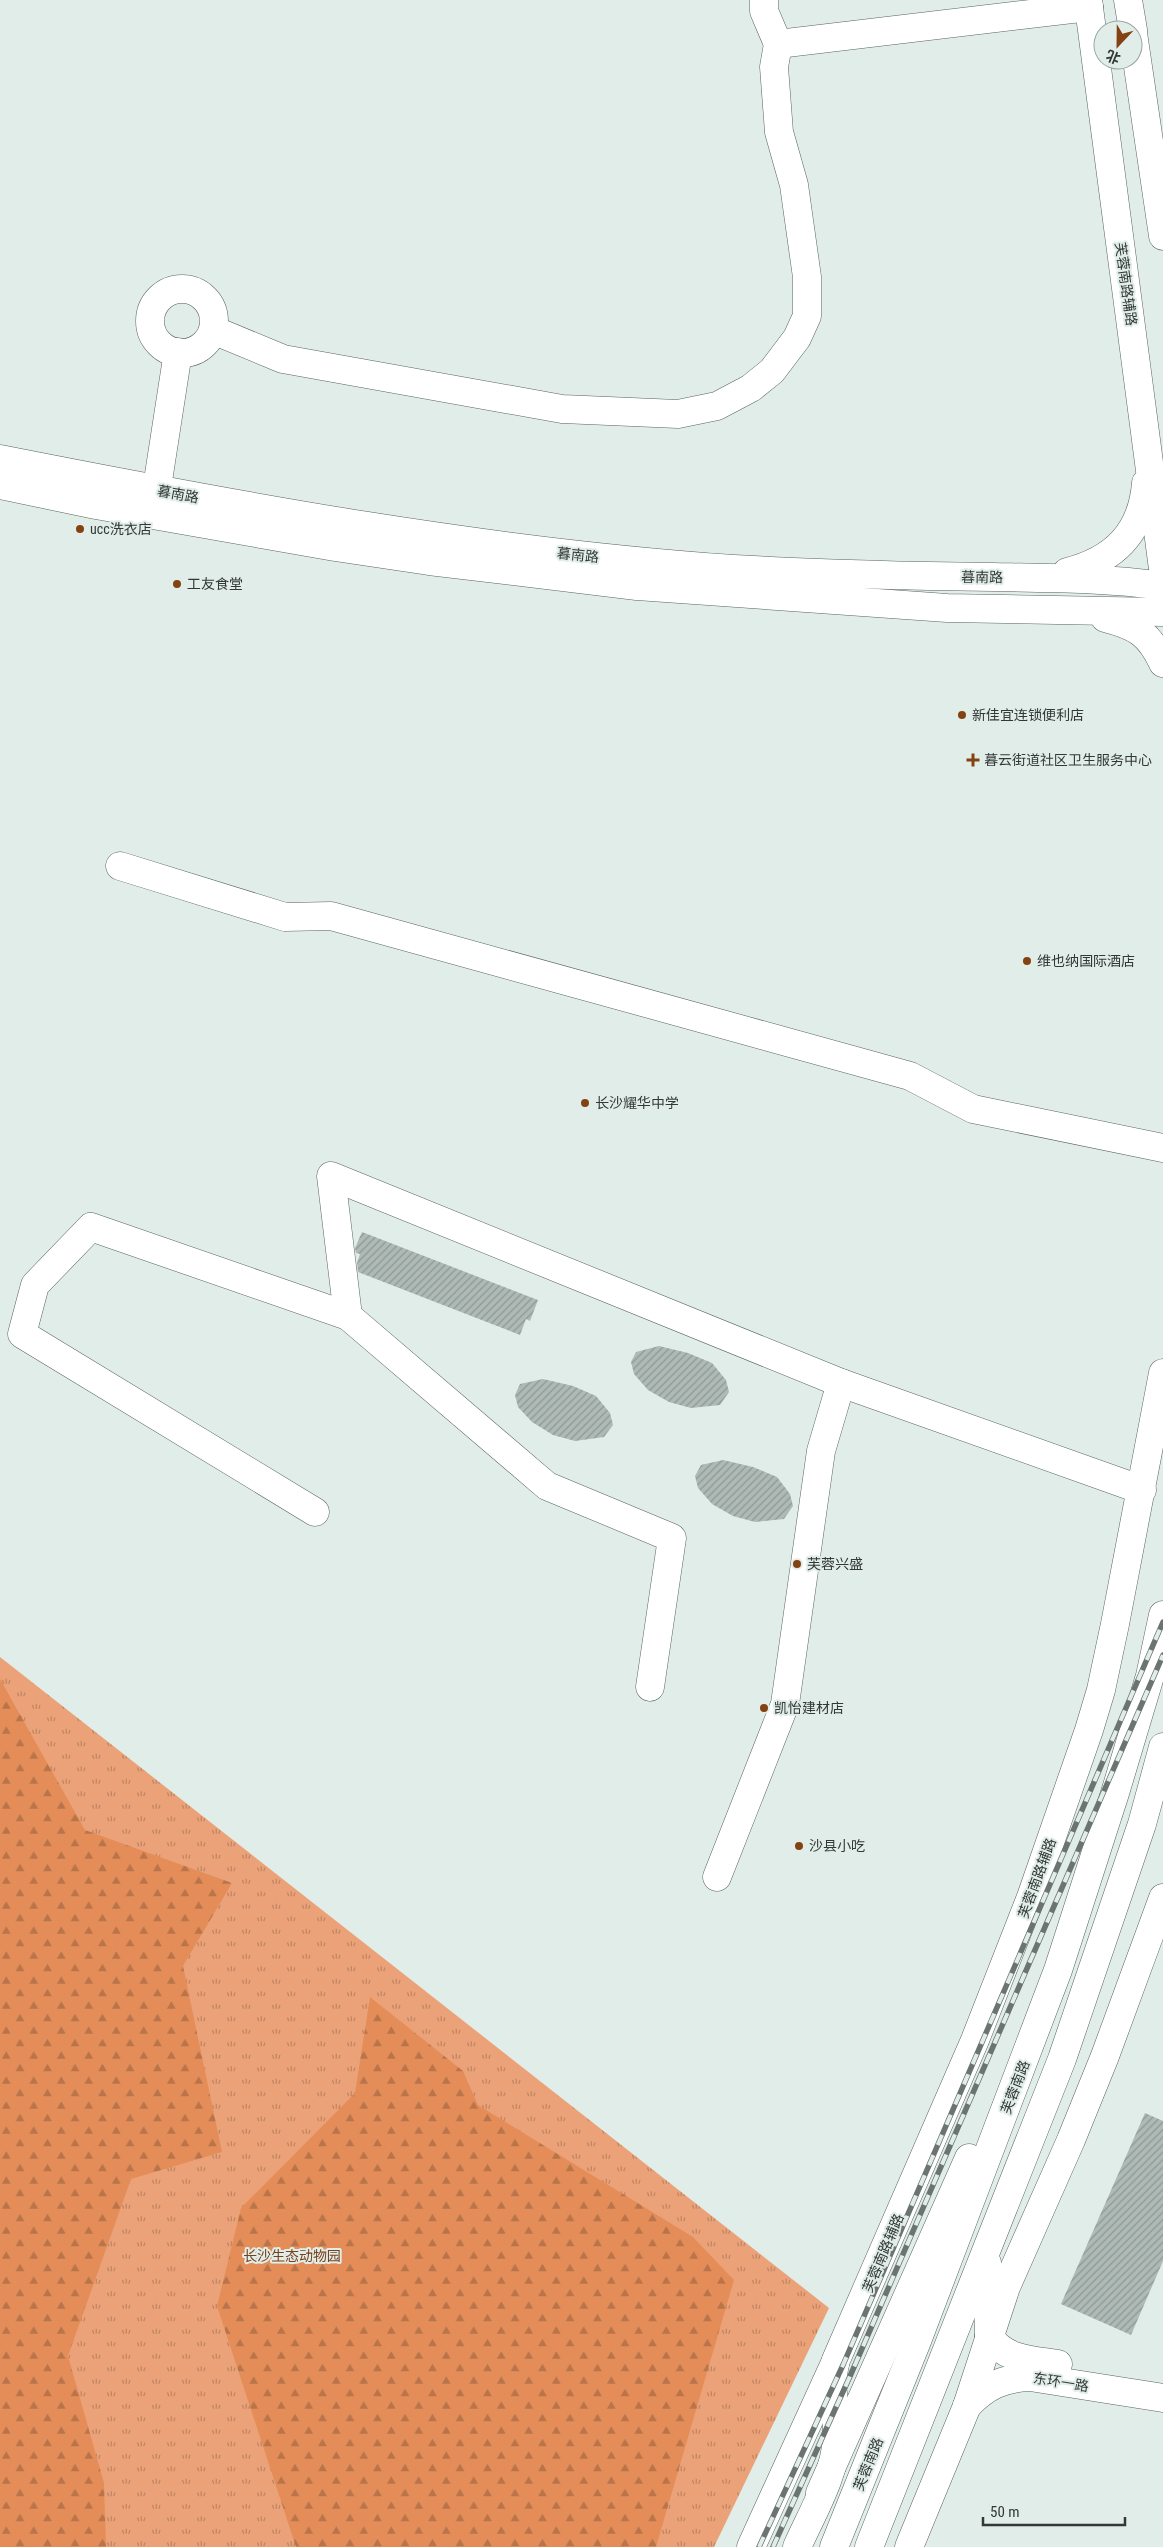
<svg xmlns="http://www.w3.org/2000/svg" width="1163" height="2547" viewBox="0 0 1163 2547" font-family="'Roboto Condensed','Noto Sans SC',sans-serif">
<defs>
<pattern id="grass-tufts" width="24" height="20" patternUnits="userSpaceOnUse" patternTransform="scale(1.25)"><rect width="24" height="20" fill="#eca278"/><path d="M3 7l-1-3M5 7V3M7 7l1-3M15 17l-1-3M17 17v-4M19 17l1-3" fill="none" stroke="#c08563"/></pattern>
<pattern id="forest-firs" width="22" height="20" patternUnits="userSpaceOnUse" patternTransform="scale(1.25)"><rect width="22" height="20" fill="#e48d58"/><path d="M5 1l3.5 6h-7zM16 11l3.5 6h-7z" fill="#b9744a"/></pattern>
<pattern id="building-hatch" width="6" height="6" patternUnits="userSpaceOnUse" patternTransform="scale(1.25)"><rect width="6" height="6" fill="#aebab5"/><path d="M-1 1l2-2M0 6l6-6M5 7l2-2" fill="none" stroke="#8e9894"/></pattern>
</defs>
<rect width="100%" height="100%" fill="#e0ede8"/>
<path fill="url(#grass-tufts)" d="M0,1657L829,2308L714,2547H0Z"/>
<g fill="url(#forest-firs)">
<path d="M0,1679L85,1830L232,1883L183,1966L222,2152L131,2179L68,2356L104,2483L106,2547H0Z"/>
<path d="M370,1997L463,2071L478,2105L693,2237L734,2280L656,2547H296L217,2306L241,2208L355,2093Z"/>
</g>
<g fill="url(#building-hatch)">
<path d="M362,1232L538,1300L530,1321L526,1319L520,1335L358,1272L357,1263L360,1254L356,1253L355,1248Z"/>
<path d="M659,1346L688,1353L712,1363L726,1380L729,1392L720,1405L691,1408L669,1402L648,1390L634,1374L631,1362L636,1352Z"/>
<path d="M543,1379L573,1386L596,1396L610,1413L613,1425L604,1437L575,1441L553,1435L532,1422L518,1407L515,1395L520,1384Z"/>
<path d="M723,1460L753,1467L777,1477L790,1494L793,1506L784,1519L755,1522L733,1516L712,1504L698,1488L695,1476L701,1465Z"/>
<path d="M1145,2113L1163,2121V2261L1131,2335L1061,2304Z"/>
</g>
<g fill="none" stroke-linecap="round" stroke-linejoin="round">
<defs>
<g id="minor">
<path d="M778,44L1089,7"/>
<circle cx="182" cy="321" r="32"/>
<path d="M213,330L283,359L562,409L678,414L717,406L751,388L772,371L797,338L807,316V277L794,185L779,132L774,67L778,44L764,11V0"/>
<path d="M153,513L178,352"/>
<path d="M120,866L285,917L331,916L910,1076L973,1109L1163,1148"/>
<path d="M315,1512L22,1334L35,1285L91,1227L348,1316"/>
<path d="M650,1687L672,1538L547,1486L348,1316L331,1176L841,1383L1142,1490"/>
<path d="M717,1877L785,1704L821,1451L841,1383"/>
<path d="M989,2336C1004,2360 1032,2360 1058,2364"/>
<path d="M967,2406C986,2386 1003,2378 1030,2377L1163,2398"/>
<path d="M751,2547L835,2363"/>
</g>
<g id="major">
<path d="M1088,0L1163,569"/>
<path d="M0,459C243,507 486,552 734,569C820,574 906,576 993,577C1050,578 1106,578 1163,586"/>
<path d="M0,485L96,505L335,547L429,561L637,586L947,608L1163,612"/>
<path d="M1067,572C1114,560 1142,533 1146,483"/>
<path d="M1105,618C1136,626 1149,633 1163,663"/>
<path d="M797,2547C812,2513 836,2474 837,2435C838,2405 827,2393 836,2360L975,2040L1031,1897L1089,1730L1101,1690L1115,1624L1163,1373"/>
<path d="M909,2547L967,2406L1006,2287L1071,2140L1105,2056L1163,1898"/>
</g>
<g id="highway">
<path d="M1128,0L1133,30"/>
<path d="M1133,33L1163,236"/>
<path d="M987,2263L989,2336"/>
<path d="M820,2493L969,2158"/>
<path d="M834,2547L917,2341L1058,1970L1115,1793L1150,1676L1163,1615"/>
<path d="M869,2547L1062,2059L1142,1824L1163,1747"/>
</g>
</defs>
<use href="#minor" stroke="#596460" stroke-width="29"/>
<use href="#major" stroke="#596460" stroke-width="29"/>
<use href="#highway" stroke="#596460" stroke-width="29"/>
<use href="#minor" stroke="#fff" stroke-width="28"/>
<use href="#major" stroke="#fff" stroke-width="28"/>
<use href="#highway" stroke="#fff" stroke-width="28"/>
<defs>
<g id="rail">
<path d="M759,2547L843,2365L1163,1622"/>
<path d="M773,2547L851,2374L1163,1655"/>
</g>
</defs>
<use href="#rail" stroke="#6c7471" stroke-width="5.5"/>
<use href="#rail" stroke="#e0ede8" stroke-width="4" stroke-dasharray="11" stroke-linecap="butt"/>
</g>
<g fill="#844112" stroke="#e0ede8" stroke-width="2">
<circle cx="80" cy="529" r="5"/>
<circle cx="177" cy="584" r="5"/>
<circle cx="962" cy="715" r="5"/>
<path d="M970.5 752.5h5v5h5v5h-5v5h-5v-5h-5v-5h5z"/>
<circle cx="1027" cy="961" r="5"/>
<circle cx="585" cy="1103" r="5"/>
<circle cx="797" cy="1564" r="5"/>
<circle cx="764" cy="1708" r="5"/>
<circle cx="799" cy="1846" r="5"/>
</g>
<g text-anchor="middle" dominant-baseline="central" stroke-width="4" stroke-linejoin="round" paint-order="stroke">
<g font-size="14" fill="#333836" stroke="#e0ede8">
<text transform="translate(1126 284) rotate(82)">芙蓉南路辅路</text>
<text transform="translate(178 494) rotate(10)">暮南路</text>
<text transform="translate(578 555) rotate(6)">暮南路</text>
<text transform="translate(982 577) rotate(1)">暮南路</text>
<text transform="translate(1037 1878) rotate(-70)">芙蓉南路辅路</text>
<text transform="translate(1015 2087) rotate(-69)">芙蓉南路</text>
<text transform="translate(883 2253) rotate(-67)">芙蓉南路辅路</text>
<text transform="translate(1061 2382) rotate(9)">东环一路</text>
<text transform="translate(868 2464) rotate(-68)">芙蓉南路</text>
</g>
<g font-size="14" fill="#333836" stroke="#e0ede8" text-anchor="start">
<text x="90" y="529">ucc洗衣店</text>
<text x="187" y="584">工友食堂</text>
<text x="972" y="715">新佳宜连锁便利店</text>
<text x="984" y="760">暮云街道社区卫生服务中心</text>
<text x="1037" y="961">维也纳国际酒店</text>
<text x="595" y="1103">长沙耀华中学</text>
<text x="807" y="1564">芙蓉兴盛</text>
<text x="774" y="1708">凯怡建材店</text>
<text x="809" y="1846">沙县小吃</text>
</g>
<g font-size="14" fill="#7a401b" stroke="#e0ede8">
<text x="292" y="2256">长沙生态动物园</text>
</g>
</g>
<g transform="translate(1118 45) rotate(202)"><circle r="24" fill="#e0ede8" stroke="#9ba5a1"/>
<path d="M0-4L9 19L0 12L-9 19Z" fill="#844112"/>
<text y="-8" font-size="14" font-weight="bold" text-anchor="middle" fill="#333836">北</text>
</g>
<path d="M983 2517v8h142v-8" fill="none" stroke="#333836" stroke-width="2.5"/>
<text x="990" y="2517" font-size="15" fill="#333836" stroke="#e0ede8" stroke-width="4" paint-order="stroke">50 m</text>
</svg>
